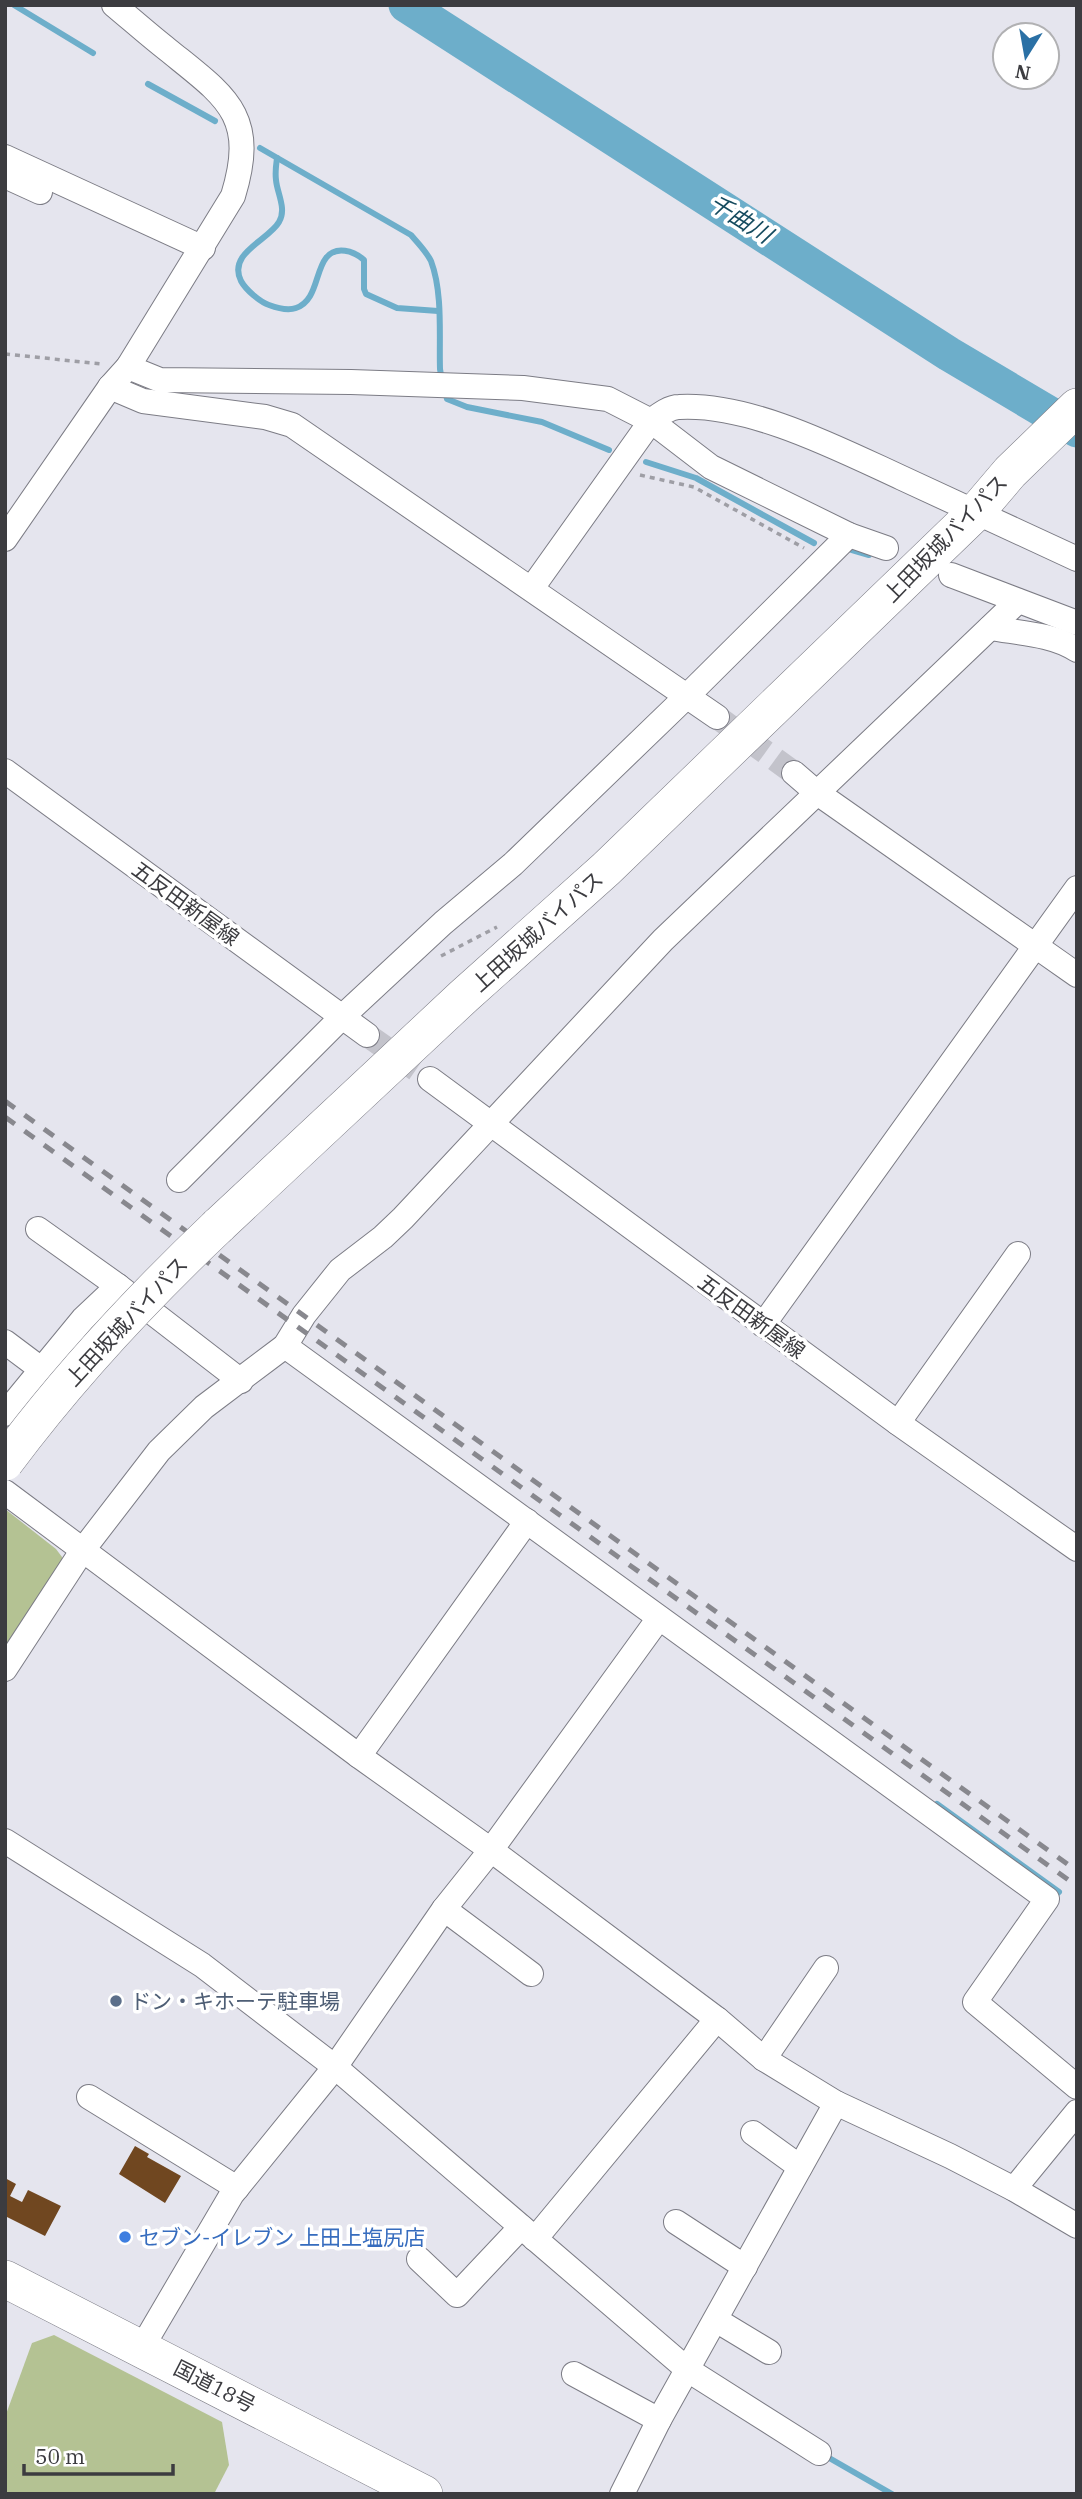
<svg xmlns="http://www.w3.org/2000/svg" width="1082" height="2499" viewBox="0 0 1082 2499" font-family="'IBM Plex Serif','Noto Sans JP',serif">
<rect width="100%" height="100%" fill="#e5e5ee"/>
<g fill="#b4c293">
<path d="M5,1509L56,1549L62,1557L63,1566L5,1654Z"/>
<path d="M54,2335L222,2422L229,2465L214,2494H5V2417L32,2343Z"/>
</g>
<g fill="none" stroke-linecap="round" stroke-linejoin="round">
<g stroke="#6daeca" stroke-width="6">
<path d="M14,5L93,53"/>
<path d="M148,84L215,121"/>
<path d="M260,148L411,235C418,243 426,251 431,261C443,293 439,335 440,369L442,381"/>
<path d="M277,158C276,165 275,173 276,180C277,193 287,209 279,222C269,240 227,253 241,281C246,290 260,302 269,305C277,308 288,311 296,308C317,301 315,272 326,258C336,245 354,251 364,260V289L366,294L397,308L438,311"/>
<path d="M445,391L447,399L467,407L542,422L609,450"/>
<path d="M646,462L696,478L814,543"/>
<path d="M852,550L869,555"/>
<path d="M937,1804L1059,1892L1057,1894"/>
<path d="M824,2455L892,2494"/>
</g>
<path stroke="#6daeca" stroke-width="35" d="M406,5L949,354L1077,430"/>
</g>
<g fill="#704720">
<path d="M135,2146L149,2154L147,2157L181,2176L165,2203L119,2174Z"/>
<path d="M5,2178L16,2184L10,2196L22,2202L28,2190L61,2206L45,2236L5,2216Z"/>
</g>
<g fill="none" stroke-linecap="round" stroke-linejoin="round">
<g stroke="#c3c3cb" stroke-width="24" stroke-dasharray="24 12" stroke-linecap="butt">
<path d="M717,717L794,773"/>
<path d="M367,1035L430,1079"/>
</g>
<defs>
<g id="minor">
<path d="M5,157L203,248"/>
<path d="M5,176L40,192"/>
<path d="M128,367L160,380L351,382L523,388L608,399L651,421L711,467L849,535L886,548"/>
<path d="M110,387L143,401L265,417L292,425L717,717"/>
<path d="M5,539L110,387L128,367L233,196C258,115 226,97 168,50C150,36 132,20 114,5"/>
<path d="M951,575L1077,623"/>
<path d="M532,588L651,421C659,415 669,407 679,407C750,403 839,449 902,478C960,505 1018,532 1077,559"/>
<path d="M990,628C1019,633 1053,634 1077,650"/>
<path d="M5,771L367,1035"/>
<path d="M794,773L816,792L1077,975"/>
<path d="M430,1079L898,1423L1077,1549"/>
<path d="M179,1180L343,1016L443,923L513,864L687,696L849,535"/>
<path d="M38,1229L118,1286L241,1381"/>
<path d="M763,1325L1077,888"/>
<path d="M5,1342L41,1369"/>
<path d="M285,1346L1047,1899L975,2002L1077,2087"/>
<path d="M5,1414L83,1319L118,1286"/>
<path d="M898,1423L1018,1254"/>
<path d="M5,1492L359,1756L491,1850L717,2019L764,2059L836,2103L950,2156L1014,2189L1077,2226"/>
<path d="M5,1669L82,1551L159,1451L204,1407L285,1346L304,1315L340,1270L383,1237L403,1218L663,940L1018,601"/>
<path d="M359,1756L527,1521"/>
<path d="M5,1841L202,1965L335,2067L688,2370L819,2453"/>
<path d="M444,1909L531,1974"/>
<path d="M764,2059L826,1968"/>
<path d="M89,2097L237,2188"/>
<path d="M753,2133L800,2167"/>
<path d="M1014,2189L1077,2112"/>
<path d="M676,2222L745,2267"/>
<path d="M535,2239L717,2019"/>
<path d="M419,2259L457,2295L521,2227"/>
<path d="M716,2320L769,2352"/>
<path d="M141,2349L232,2194L335,2067L444,1909L491,1850L659,1618"/>
<path d="M574,2374L659,2420"/>
<path d="M622,2494L659,2420L836,2103"/>
</g>
<g id="highway">
<path d="M218,1226L464,996L606,869L976,512L1010,472L1077,407"/>
<path d="M5,2279L424,2494"/>
</g>
</defs>
<use href="#minor" stroke="#7c7c85" stroke-width="26"/>
<use href="#highway" stroke="#7c7c85" stroke-width="38"/>
<g stroke="#9e9ea5" stroke-width="3.5" stroke-dasharray="5 5" stroke-linecap="butt">
<path d="M5,354L102,364"/>
<path d="M640,475L694,487L804,548"/>
<path d="M441,956L497,927"/>
</g>
<use href="#minor" stroke="#fff" stroke-width="24"/>
<use href="#highway" stroke="#fff" stroke-width="37"/>
<g stroke="#88888e" stroke-width="5" stroke-dasharray="12 12" stroke-linecap="butt">
<path d="M5,1101L1077,1871"/>
<path d="M5,1117L1077,1886"/>
</g>
<defs>
<path id="highway-bridge" d="M5,1462C69,1376 141,1299 218,1226"/>
</defs>
<use href="#highway-bridge" stroke="#7c7c85" stroke-width="38" stroke-linecap="butt"/>
<use href="#highway-bridge" stroke="#fff" stroke-width="37"/>
</g>
<circle fill="#5c6f8a" stroke="#fff" stroke-width="2.5" cx="116" cy="2001" r="7"/>
<circle fill="#3f7fe0" stroke="#fff" stroke-width="2.5" cx="125" cy="2237" r="7"/>
<g text-anchor="middle" dominant-baseline="central" stroke-width="7" stroke-linejoin="round" paint-order="stroke">
<g font-size="21" fill="#3c3c40" stroke="#fff">
<text transform="translate(945 538) rotate(-46)">上田坂城バイパス</text>
<text transform="translate(186 903) rotate(36)">五反田新屋線</text>
<text transform="translate(537 931) rotate(-42)">上田坂城バイパス</text>
<text transform="translate(752 1316) rotate(36)">五反田新屋線</text>
<text transform="translate(126 1321) rotate(-47)">上田坂城バイパス</text>
<text transform="translate(215 2386) rotate(27)">国道18号</text>
</g>
<g font-size="21" fill="#4e5e75" stroke="#fff" text-anchor="start">
<text x="130" y="2001">ドン・キホーテ駐車場</text>
</g>
<g font-size="21" fill="#366cbe" stroke="#fff" text-anchor="start">
<text x="139" y="2237">セブン-イレブン 上田上塩尻店</text>
</g>
<g font-size="23" font-style="italic" fill="#154b5f" stroke="#fff">
<text transform="translate(741 218) rotate(32)">千曲川</text>
</g>
</g>
<rect width="1082" height="2499" fill="none" stroke="#3c3c40" stroke-width="14"/>
<g transform="translate(1026 56) rotate(191)"><circle r="33" fill="#ffffff" stroke="#b1b1b3" stroke-width="2"/>
<path d="M0-5L12 26L0 18L-12 26Z" fill="#2a70a5"/>
<text y="-10" font-size="19" font-weight="bold" text-anchor="middle" fill="#3c3c40">N</text>
</g>
<path d="M24 2464v10h149v-10" fill="none" stroke="#3c3c40" stroke-width="3.5"/>
<text x="35" y="2464" font-size="21" fill="#3c3c40" stroke="#ffffff" stroke-width="5" paint-order="stroke">50 m</text>
</svg>
